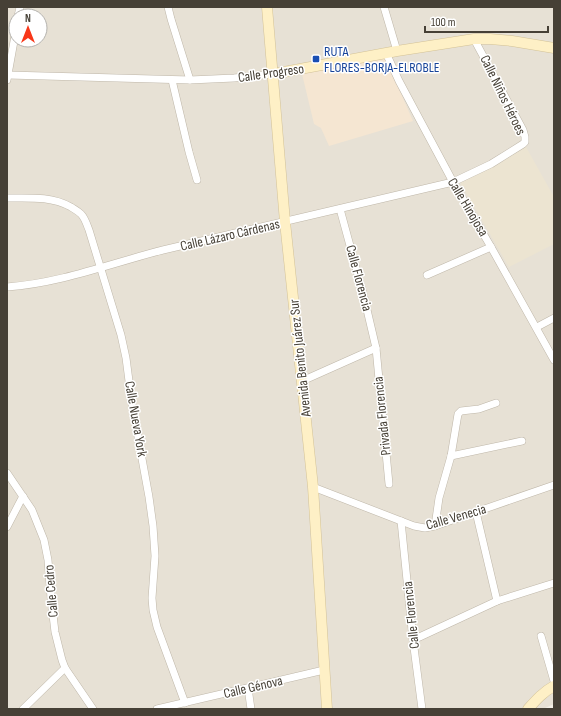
<svg xmlns="http://www.w3.org/2000/svg" width="561" height="716" viewBox="0 0 561 716" font-family="'Sofia Sans Condensed',sans-serif">
<rect width="100%" height="100%" fill="#f3efe7"/>
<path fill="#e7e1d5" fill-rule="evenodd" d="M7,7H554V704L543,709H7ZM16,16H40V40H16Z"/>
<path fill="#f5e6d2" d="M385,57L413,121L329,146L321,128L314,124L302,74Z"/>
<path fill="#ece4d1" d="M526,147L554,197V244L509,267L460,182Z"/>
<g fill="none" stroke-linecap="round" stroke-linejoin="round">
<defs>
<g id="street">
<path d="M168,7L171,19L190,80"/>
<path d="M384,7L397,51"/>
<path d="M18,16L20,7"/>
<path d="M386,53L399,81L453,182L491,247L554,360"/>
<path d="M8,75L190,80L234,78L273,74"/>
<path d="M7,80L16,30"/>
<path d="M172,80L189,152L197,180"/>
<path d="M7,198C29,198 51,196 71,207C74,209 78,211 81,214C85,218 87,225 89,230L121,335L126,358L132,404L149,497L153,526L155,556L152,598L153,610L157,627L185,703"/>
<path d="M340,209L364,297L376,348L389,484"/>
<path d="M427,275L491,247"/>
<path d="M7,287C61,283 112,263 163,250C260,227 356,205 453,182L491,164L523,144L525,142V137L523,130L474,39"/>
<path d="M537,327L554,318"/>
<path d="M302,381L376,348"/>
<path d="M451,456L522,441"/>
<path d="M7,473L32,510L44,540L48,560L51,598L55,632L62,660L65,668L93,709"/>
<path d="M313,487L414,526L425,528L435,526L554,485"/>
<path d="M476,512L497,601"/>
<path d="M401,521L413,640L422,709"/>
<path d="M435,526L439,498L451,456L458,414L461,411L479,409L496,403"/>
<path d="M7,527L23,496"/>
<path d="M541,636L554,681"/>
<path d="M413,640L497,601L554,583"/>
<path d="M248,688L251,709"/>
<path d="M23,709L65,668"/>
<path d="M157,709L324,670"/>
</g>
<g id="secondary">
<path d="M267,7L285,222L313,487L327,709"/>
<path d="M273,74L397,51L474,39H490L512,41L554,48"/>
<path d="M528,709C536,700 543,692 554,686"/>
</g>
</defs>
<use href="#street" stroke="#bfb7a9" stroke-width="8"/>
<use href="#secondary" stroke="#d3c297" stroke-width="11"/>
<use href="#street" stroke="#fff" stroke-width="7"/>
<use href="#secondary" stroke="#fef0c6" stroke-width="10"/>
</g>
<rect fill="#1a4fb4" stroke="#fff" stroke-width="1.5" x="312" y="55" width="8" height="8" rx="2"/>
<g text-anchor="middle" dominant-baseline="central" stroke-width="3" stroke-linejoin="round" paint-order="stroke">
<g font-size="14" fill="#164399" stroke="#fff" text-anchor="start">
<text x="324" y="51">RUTA<tspan x="324" dy="16">FLORES-BORJA-ELROBLE</tspan></text>
</g>
<g font-size="14" fill="#464036" stroke="#fff">
<text transform="translate(271 73) rotate(-8)">Calle Progreso</text>
<text transform="translate(503 95) rotate(64)">Calle Niños Héroes</text>
<text transform="translate(468 207) rotate(59)">Calle Hinojosa</text>
<text transform="translate(230 235) rotate(-13)">Calle Lázaro Cárdenas</text>
<text transform="translate(359 278) rotate(75)">Calle Florencia</text>
<text transform="translate(300 358) rotate(-96)">Avenida Benito Juárez Sur</text>
<text transform="translate(382 416) rotate(-96)">Privada Florencia</text>
<text transform="translate(136 419) rotate(80)">Calle Nueva York</text>
<text transform="translate(456 517) rotate(-16)">Calle Venecia</text>
<text transform="translate(51 591) rotate(-95)">Calle Cedro</text>
<text transform="translate(411 615) rotate(-96)">Calle Florencia</text>
<text transform="translate(253 687) rotate(-13)">Calle Génova</text>
</g>
</g>
<rect width="561" height="716" fill="none" stroke="#464036" stroke-width="16"/>
<g transform="translate(28 28)"><circle r="19" fill="#ffffff" stroke="#b5b3af"/>
<path d="M0-3L7 15L0 10L-7 15Z" fill="#f83719"/>
<text y="-6" font-size="11" font-weight="bold" text-anchor="middle" fill="#464036">N</text>
</g>
<path d="M425 26v6h123v-6" fill="none" stroke="#464036" stroke-width="2"/>
<text x="431" y="26" font-size="12" fill="#464036" stroke="#ffffff" stroke-width="3" paint-order="stroke">100 m</text>
</svg>
